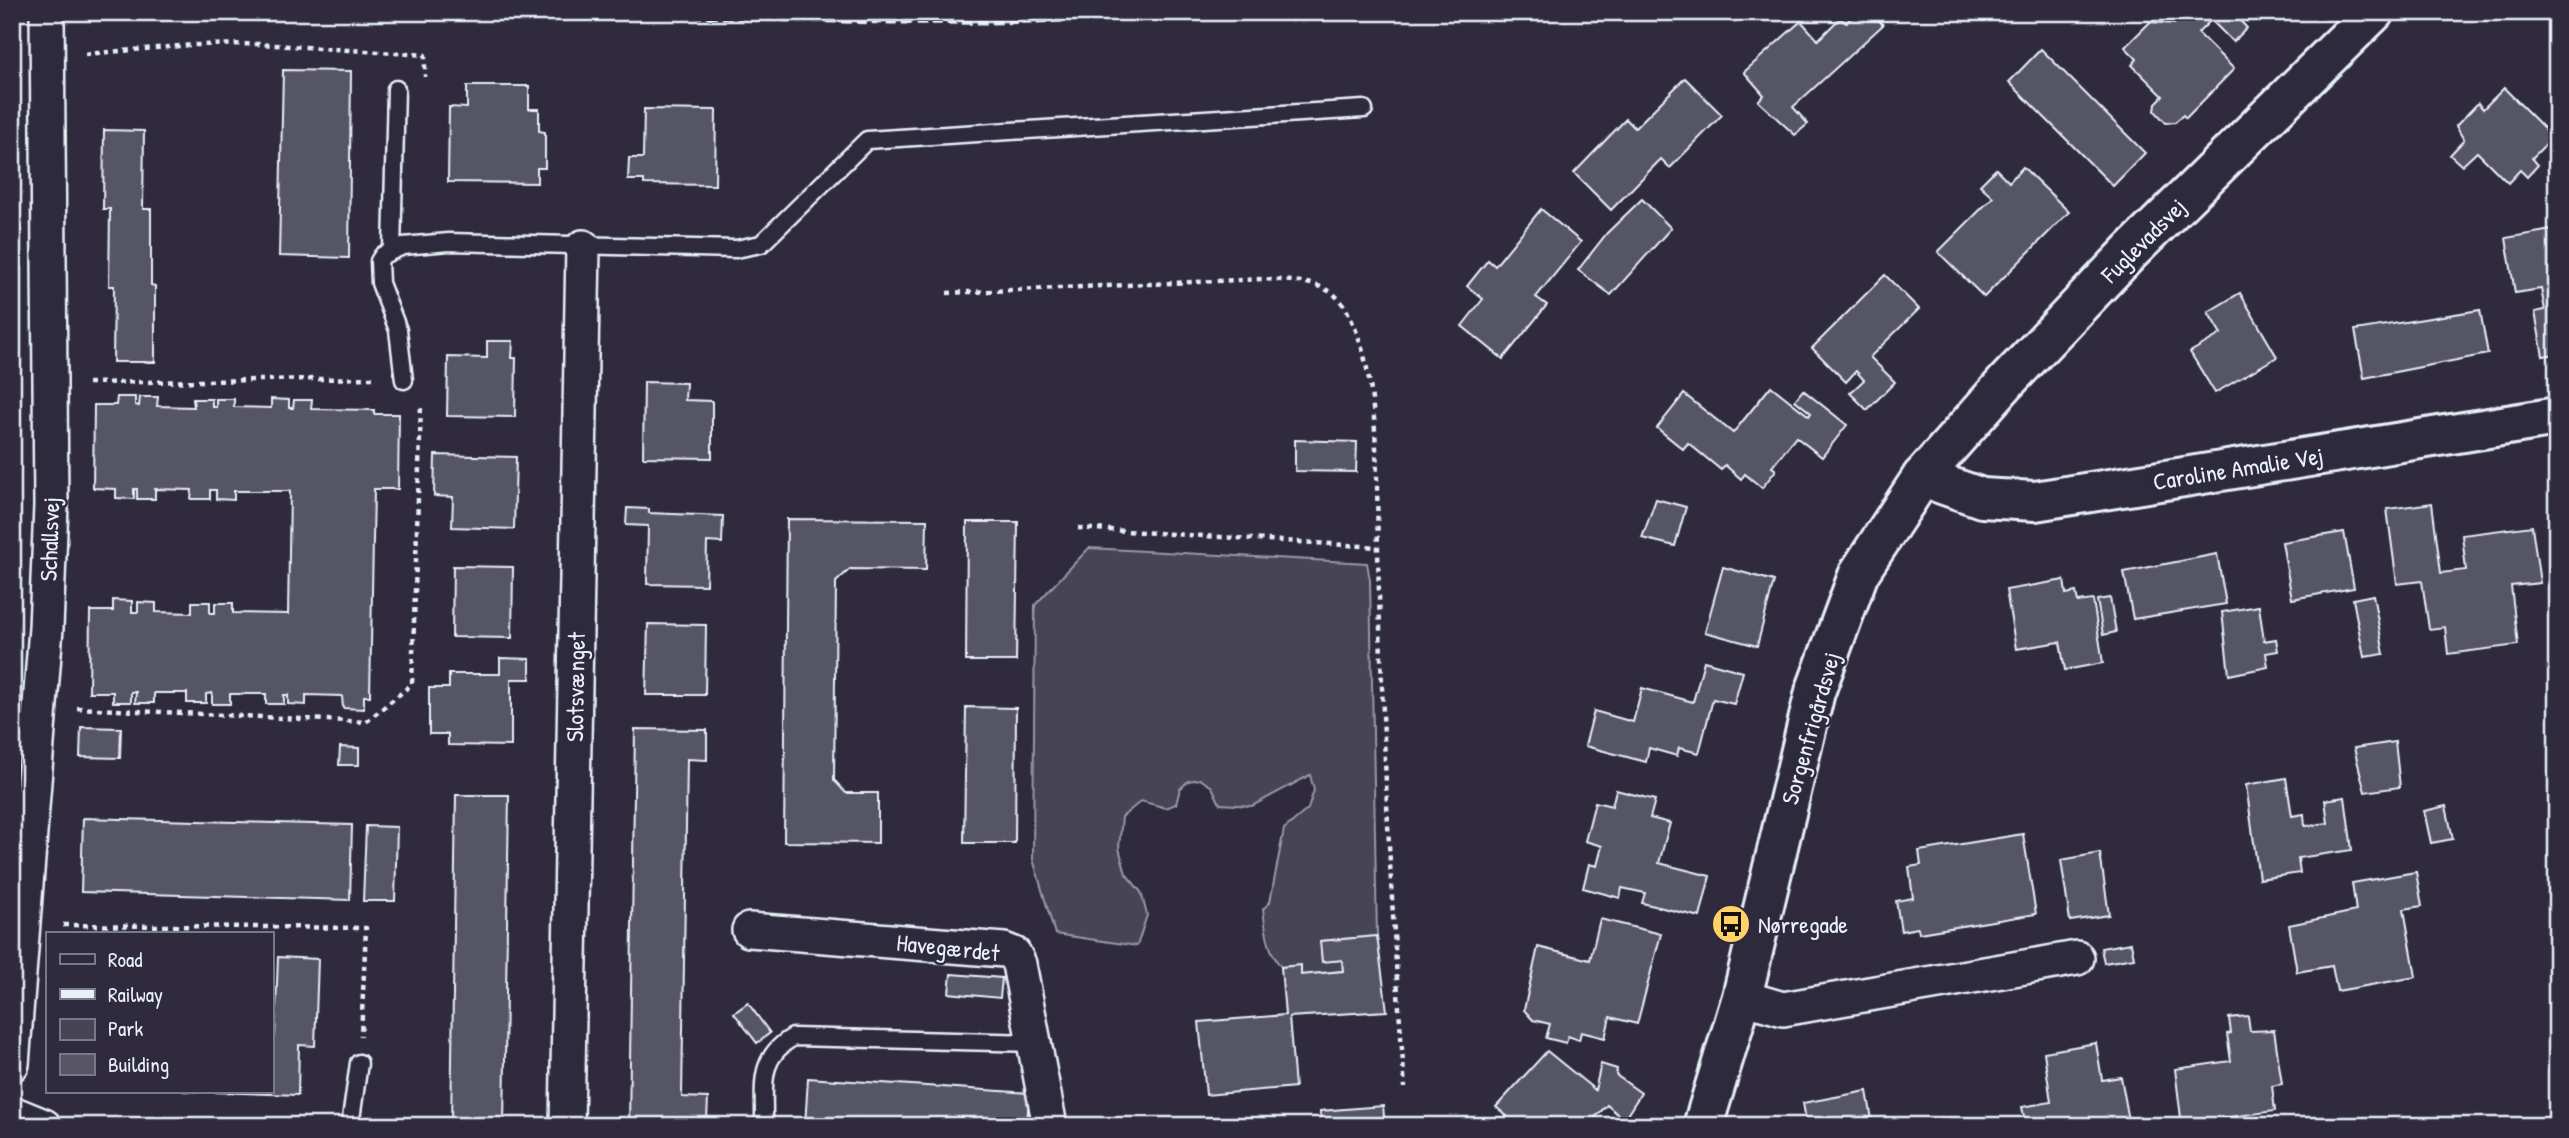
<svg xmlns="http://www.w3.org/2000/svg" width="2569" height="1138" viewBox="0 0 2569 1138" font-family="'Patrick Hand',sans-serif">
<rect width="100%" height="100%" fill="#2f2a3d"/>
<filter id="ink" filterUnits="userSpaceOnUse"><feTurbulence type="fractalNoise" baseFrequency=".0143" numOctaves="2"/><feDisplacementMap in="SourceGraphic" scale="14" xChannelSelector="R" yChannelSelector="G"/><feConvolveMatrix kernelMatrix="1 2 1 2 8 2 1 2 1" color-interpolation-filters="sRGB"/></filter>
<g filter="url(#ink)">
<path fill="#464455" stroke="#979aa6" stroke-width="2" d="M1089,548L1367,563L1370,580L1377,936L1321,941L1322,962L1342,960L1343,971L1301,975L1300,965L1281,967C1267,949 1266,931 1263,909L1270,902L1284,829L1308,809L1314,790L1310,775L1252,806L1220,804L1212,787L1200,779L1188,781L1180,789L1176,804L1166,808L1141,801L1122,817L1119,848L1126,874L1141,892L1147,915L1137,946L1055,934L1033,859L1035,605Z"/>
<g fill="#575565" stroke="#e8f1f8" stroke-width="2">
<path d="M1857,12H1872L1883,25L1793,107L1808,124L1795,135L1758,101L1764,95L1744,72L1801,21L1818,40L1840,18L1846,23Z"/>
<path d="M2171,12H2202L2208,17L2213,12H2232L2247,28L2233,42L2211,20L2198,33L2234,69L2186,118L2183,115L2175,122L2166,123L2155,111L2156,103L2163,96L2132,65L2137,59L2125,47L2150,22L2174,24L2178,20Z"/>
<rect x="2247" y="12" width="25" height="6"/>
<path d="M2041,49L2145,153L2113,186L2009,82Z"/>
<path d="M283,70L351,71L349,258L279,256Z"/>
<path d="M1685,78L1722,115L1670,168L1661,159L1611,210L1574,173L1626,119L1635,128Z"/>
<path d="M467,86H529V109H539V131L545,132V168H537V183L448,182L449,107L467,108Z"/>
<path d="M2504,88L2553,137L2532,158L2538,165L2527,177L2520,170L2508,183L2477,152L2462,166L2450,155L2464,140L2456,126L2478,103L2483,109Z"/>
<path d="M644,109L716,110L715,185L644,184V180H628L629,158H643Z"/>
<path d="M104,130L144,131L143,209H151V285L155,286V362H113L114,286H109L110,209H103Z"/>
<path d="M2023,167L2069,212L1984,297L1938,252L1993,197L1980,185L1996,169L2009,182Z"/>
<path d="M1642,199L1671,228L1611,295L1578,270L1607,233Z"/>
<path d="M1541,209L1581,242L1536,297L1547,305L1503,359L1462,326L1483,299L1467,286L1488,260L1495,266Z"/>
<path d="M2557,229V354L2543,356L2535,312L2545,310L2541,289L2515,293L2506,238Z"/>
<path d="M1885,275L1919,309L1870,357L1895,382L1867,410L1850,393L1864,380L1856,371L1846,382L1812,348Z"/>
<path d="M2240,293L2277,357L2215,393L2190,352L2221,334L2208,312Z"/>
<path d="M2480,310L2488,354L2364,378L2355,330Z"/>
<path d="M487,341H513L512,358H516L515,417L447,416L448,357L487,358Z"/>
<path d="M644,382L686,383L685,400L712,401V458L643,457Z"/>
<path d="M1771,386L1809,416L1811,413L1795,400L1803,390L1847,425L1822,457L1796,437L1772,467L1776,470L1762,488L1745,474L1741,479L1725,465L1721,470L1688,443L1683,449L1657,428L1684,394L1733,433Z"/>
<path d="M117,397H135V405L139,406L140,397H158L157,406L194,407L193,399H212V407H216V399H234V407L271,408V399L289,400V408H293L294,400H312L311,409L374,410V414H399L398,489H374L370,696H364V709L343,708L342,696L306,695V705L288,704V695H284V704H266V694H230V704H212V693L206,694V703H187V693H154V703H135L136,692H131V702H113V692H89L90,611H113V600L132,601V612H138V602L156,603V612L192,613V602H210V613H215V603H233V613L288,614L290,491H234V500L216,499V490H210V499H191L192,490L155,489V499H137V489H134V499L116,498V489L93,488L94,405H116Z"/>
<path d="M1295,440L1357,442L1356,472L1295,471Z"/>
<path d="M435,455L516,457L514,529L452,527L453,497L434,496Z"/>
<path d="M1656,499L1686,507L1675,546L1642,538Z"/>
<path d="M2432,503L2441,573L2466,570L2462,535L2532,526L2540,583L2511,586L2518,645L2448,654L2445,627L2429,629L2422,581L2397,584L2387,509Z"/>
<path d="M627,508L649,509V513L723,516L722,543L707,542L706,585L647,584L648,526L626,525Z"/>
<path d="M787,519L927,520L926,570L850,569L836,582L834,780L846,793H878V843L784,842Z"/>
<path d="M967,522H1018L1016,661H966Z"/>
<path d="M2344,532L2354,588L2292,599L2282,542Z"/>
<path d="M2217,554L2226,604L2133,619L2124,572Z"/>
<path d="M453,566L513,567L512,638L452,637Z"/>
<path d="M1723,567L1774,581L1757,646L1705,632Z"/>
<path d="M2064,580L2066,594L2076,592L2078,602L2093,600L2103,663L2065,670L2060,642L2016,649L2006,590Z"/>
<path d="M2373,595L2384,654L2364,657L2353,599Z"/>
<path d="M2110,598L2116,632L2103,635L2097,600Z"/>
<path d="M2259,606L2264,641L2276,639L2278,651L2266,653L2268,667L2229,675L2222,612Z"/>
<path d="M648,624L706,625L705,695H646Z"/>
<path d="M500,658L530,659V679H511V746L448,745V734H429V688H449V674H500Z"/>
<path d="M1704,661L1743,672L1734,704L1713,699L1699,753L1679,748L1677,756L1649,748L1646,762L1585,746L1594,711L1633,722L1642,688L1693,702Z"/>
<path d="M966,707L1016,708L1015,843H964Z"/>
<path d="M81,727L121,728L120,758L80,757Z"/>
<path d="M635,729L707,730V760L687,759L682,1097L708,1098L707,1120H683L682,1126H629Z"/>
<path d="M2395,742L2400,787L2365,792L2354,748Z"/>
<path d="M340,747L359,748V765H339Z"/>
<path d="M2286,778L2292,816L2304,814L2305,826L2328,823L2325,800L2345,797L2352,850L2298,858L2300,873L2259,879L2246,785Z"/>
<path d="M1616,790L1655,800L1650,818L1670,823L1659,863L1710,876L1700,917L1642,903L1645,893L1622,888L1620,898L1583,888L1589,864L1597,866L1602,846L1585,841L1595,802L1612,806Z"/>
<path d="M456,795H509L504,1126H451Z"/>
<path d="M2446,806L2453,839L2431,843L2424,811Z"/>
<path d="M83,818L352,825L350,900L81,892Z"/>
<path d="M366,826L397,827L395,901H363Z"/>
<path d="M2023,834L2036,914L1919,933L1918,928L1901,931L1896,901L1913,898L1909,867L1921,865L1919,851Z"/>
<path d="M2100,853L2109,915L2070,921L2061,860Z"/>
<path d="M2416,872L2422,906L2404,909L2416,977L2337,991L2332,966L2297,972L2289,925L2356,911L2352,883Z"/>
<path d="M1600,919L1661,934L1637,1024L1610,1017L1605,1038L1581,1032L1579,1040L1568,1036L1566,1043L1546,1038L1550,1024L1533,1020L1524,1010L1538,947L1590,960Z"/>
<path d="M1377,936L1387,1011L1289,1017L1295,1087L1206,1095L1199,1022L1285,1015L1281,967L1301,965V975L1343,971L1342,960L1322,962L1320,941Z"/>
<path d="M2131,943L2134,958L2104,963L2101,948Z"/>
<path d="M278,957L318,959L315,1046L299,1045L298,1095L182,1091H271V1036H275Z"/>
<path d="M951,974L1002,978L1000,998L949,993Z"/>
<path d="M748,1003L770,1033L757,1043L734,1013Z"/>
<path d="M2248,1016L2250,1031L2274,1030L2282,1084L2272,1086L2275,1111L2222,1118L2223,1126H2182L2175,1069L2231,1061L2227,1034L2231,1033L2229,1018Z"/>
<path d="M2096,1043L2102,1080L2121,1077L2130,1126H2026L2022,1107L2051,1102L2044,1052Z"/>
<path d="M1547,1051L1595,1090L1601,1064L1617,1069L1616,1075L1641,1093L1624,1120L1607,1105L1587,1126H1498L1507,1116L1496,1107Z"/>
<path d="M808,1078L1029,1093L1027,1126H805Z"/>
<path d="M1867,1091L1873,1125L1807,1126L1803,1103Z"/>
<path d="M1383,1106L1385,1126H1321L1320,1111Z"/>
<path d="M2339,1119L2340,1122L2349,1121L2350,1126H2310L2309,1121Z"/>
</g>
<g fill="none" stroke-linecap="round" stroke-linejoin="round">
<defs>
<g id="lane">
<path d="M392,250L396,89"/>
<path d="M404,380L398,330L380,283L379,261L383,255L403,246L449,242L736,249L761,244L867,140L1364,109"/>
<path d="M350,1126L359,1063"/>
<path d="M764,1126C765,1088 756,1059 793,1037L1034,1043"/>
</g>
<g id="street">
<path d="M749,930L1004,950L1014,954L1019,964L1050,1126"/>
<path d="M1742,997L1783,1009L2077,958"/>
<path d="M12,1064L46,628L51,506L47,12"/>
<path d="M12,1113L44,1126"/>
<path d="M567,1126L583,247"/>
</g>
<g id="secondary">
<path d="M1922,477L1982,498L2035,501L2557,417"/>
<path d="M1703,1126L1742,997L1815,692L1859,573L1922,477L2006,382L2131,251L2374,12"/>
</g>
</defs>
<use href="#lane" stroke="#e8f1f8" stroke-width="21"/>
<use href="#street" stroke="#e8f1f8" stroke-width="38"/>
<use href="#secondary" stroke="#e8f1f8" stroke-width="44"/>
<g stroke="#e8f1f8" stroke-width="4.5" stroke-dasharray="5 5" stroke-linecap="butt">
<path d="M85,54L192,45L259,44L425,55V77"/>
<path d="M947,293L1262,279C1289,281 1328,279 1344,306C1382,367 1376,479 1378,550C1379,604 1381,659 1383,713C1388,839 1395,963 1405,1088"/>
<path d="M88,383L373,378"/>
<path d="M1078,528L1378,547"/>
<path d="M77,708L366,722L412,684L421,405"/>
<path d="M63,925L366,928L361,1036"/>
</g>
<use href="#lane" stroke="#2f2a3d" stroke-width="16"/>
<use href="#street" stroke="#2f2a3d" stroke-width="33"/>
<use href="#secondary" stroke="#2f2a3d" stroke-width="38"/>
<path stroke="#e8f1f8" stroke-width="5" stroke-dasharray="10 5" stroke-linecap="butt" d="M617,12C808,22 999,29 1190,12"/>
</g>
</g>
<defs>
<symbol id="bus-disc" viewBox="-11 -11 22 22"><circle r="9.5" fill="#ffd166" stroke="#2f2a3d"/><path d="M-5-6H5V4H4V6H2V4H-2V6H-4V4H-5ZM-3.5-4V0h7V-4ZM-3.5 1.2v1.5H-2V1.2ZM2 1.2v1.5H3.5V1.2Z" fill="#111"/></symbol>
</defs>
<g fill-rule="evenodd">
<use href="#bus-disc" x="1709" y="902" width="44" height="44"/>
</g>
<g text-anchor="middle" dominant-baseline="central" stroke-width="5" stroke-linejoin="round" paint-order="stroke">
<g font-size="24" fill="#e8f1f8" stroke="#2f2a3d">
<text transform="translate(2143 240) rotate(-45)">Fuglevadsvej</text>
<text transform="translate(2238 468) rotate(-9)">Caroline Amalie Vej</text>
<text transform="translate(49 539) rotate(-88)">Schallsvej</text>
<text transform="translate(575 687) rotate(-89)">Slotsvænget</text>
<text transform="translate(1810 728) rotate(-74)">Sorgenfrigårdsvej</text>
<text transform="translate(948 947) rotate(6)">Havegærdet</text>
</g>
<g font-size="24" fill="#e8f1f8" stroke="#2f2a3d" text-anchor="start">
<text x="1758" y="924">Nørregade</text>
</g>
</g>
<rect width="2569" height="1138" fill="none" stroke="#2f2a3d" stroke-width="42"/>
<rect x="21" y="21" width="2527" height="1096" fill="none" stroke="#e8f1f8" stroke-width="2.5" filter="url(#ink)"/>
<rect x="46" y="932" width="228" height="161" fill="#2f2a3d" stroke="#797a88" stroke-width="2"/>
<rect x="60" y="954" width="35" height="10" fill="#2f2a3d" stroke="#797a88" stroke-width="2"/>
<text x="108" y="967" font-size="21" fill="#e8f1f8">Road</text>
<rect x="60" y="989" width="35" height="10" fill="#e8f1f8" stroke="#797a88" stroke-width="2"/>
<text x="108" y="1002" font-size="21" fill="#e8f1f8">Railway</text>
<rect x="60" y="1019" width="35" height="21" fill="#464455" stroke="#797a88" stroke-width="2"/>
<text x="108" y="1036" font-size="21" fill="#e8f1f8">Park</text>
<rect x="60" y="1054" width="35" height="21" fill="#575565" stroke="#797a88" stroke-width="2"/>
<text x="108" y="1072" font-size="21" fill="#e8f1f8">Building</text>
</svg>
